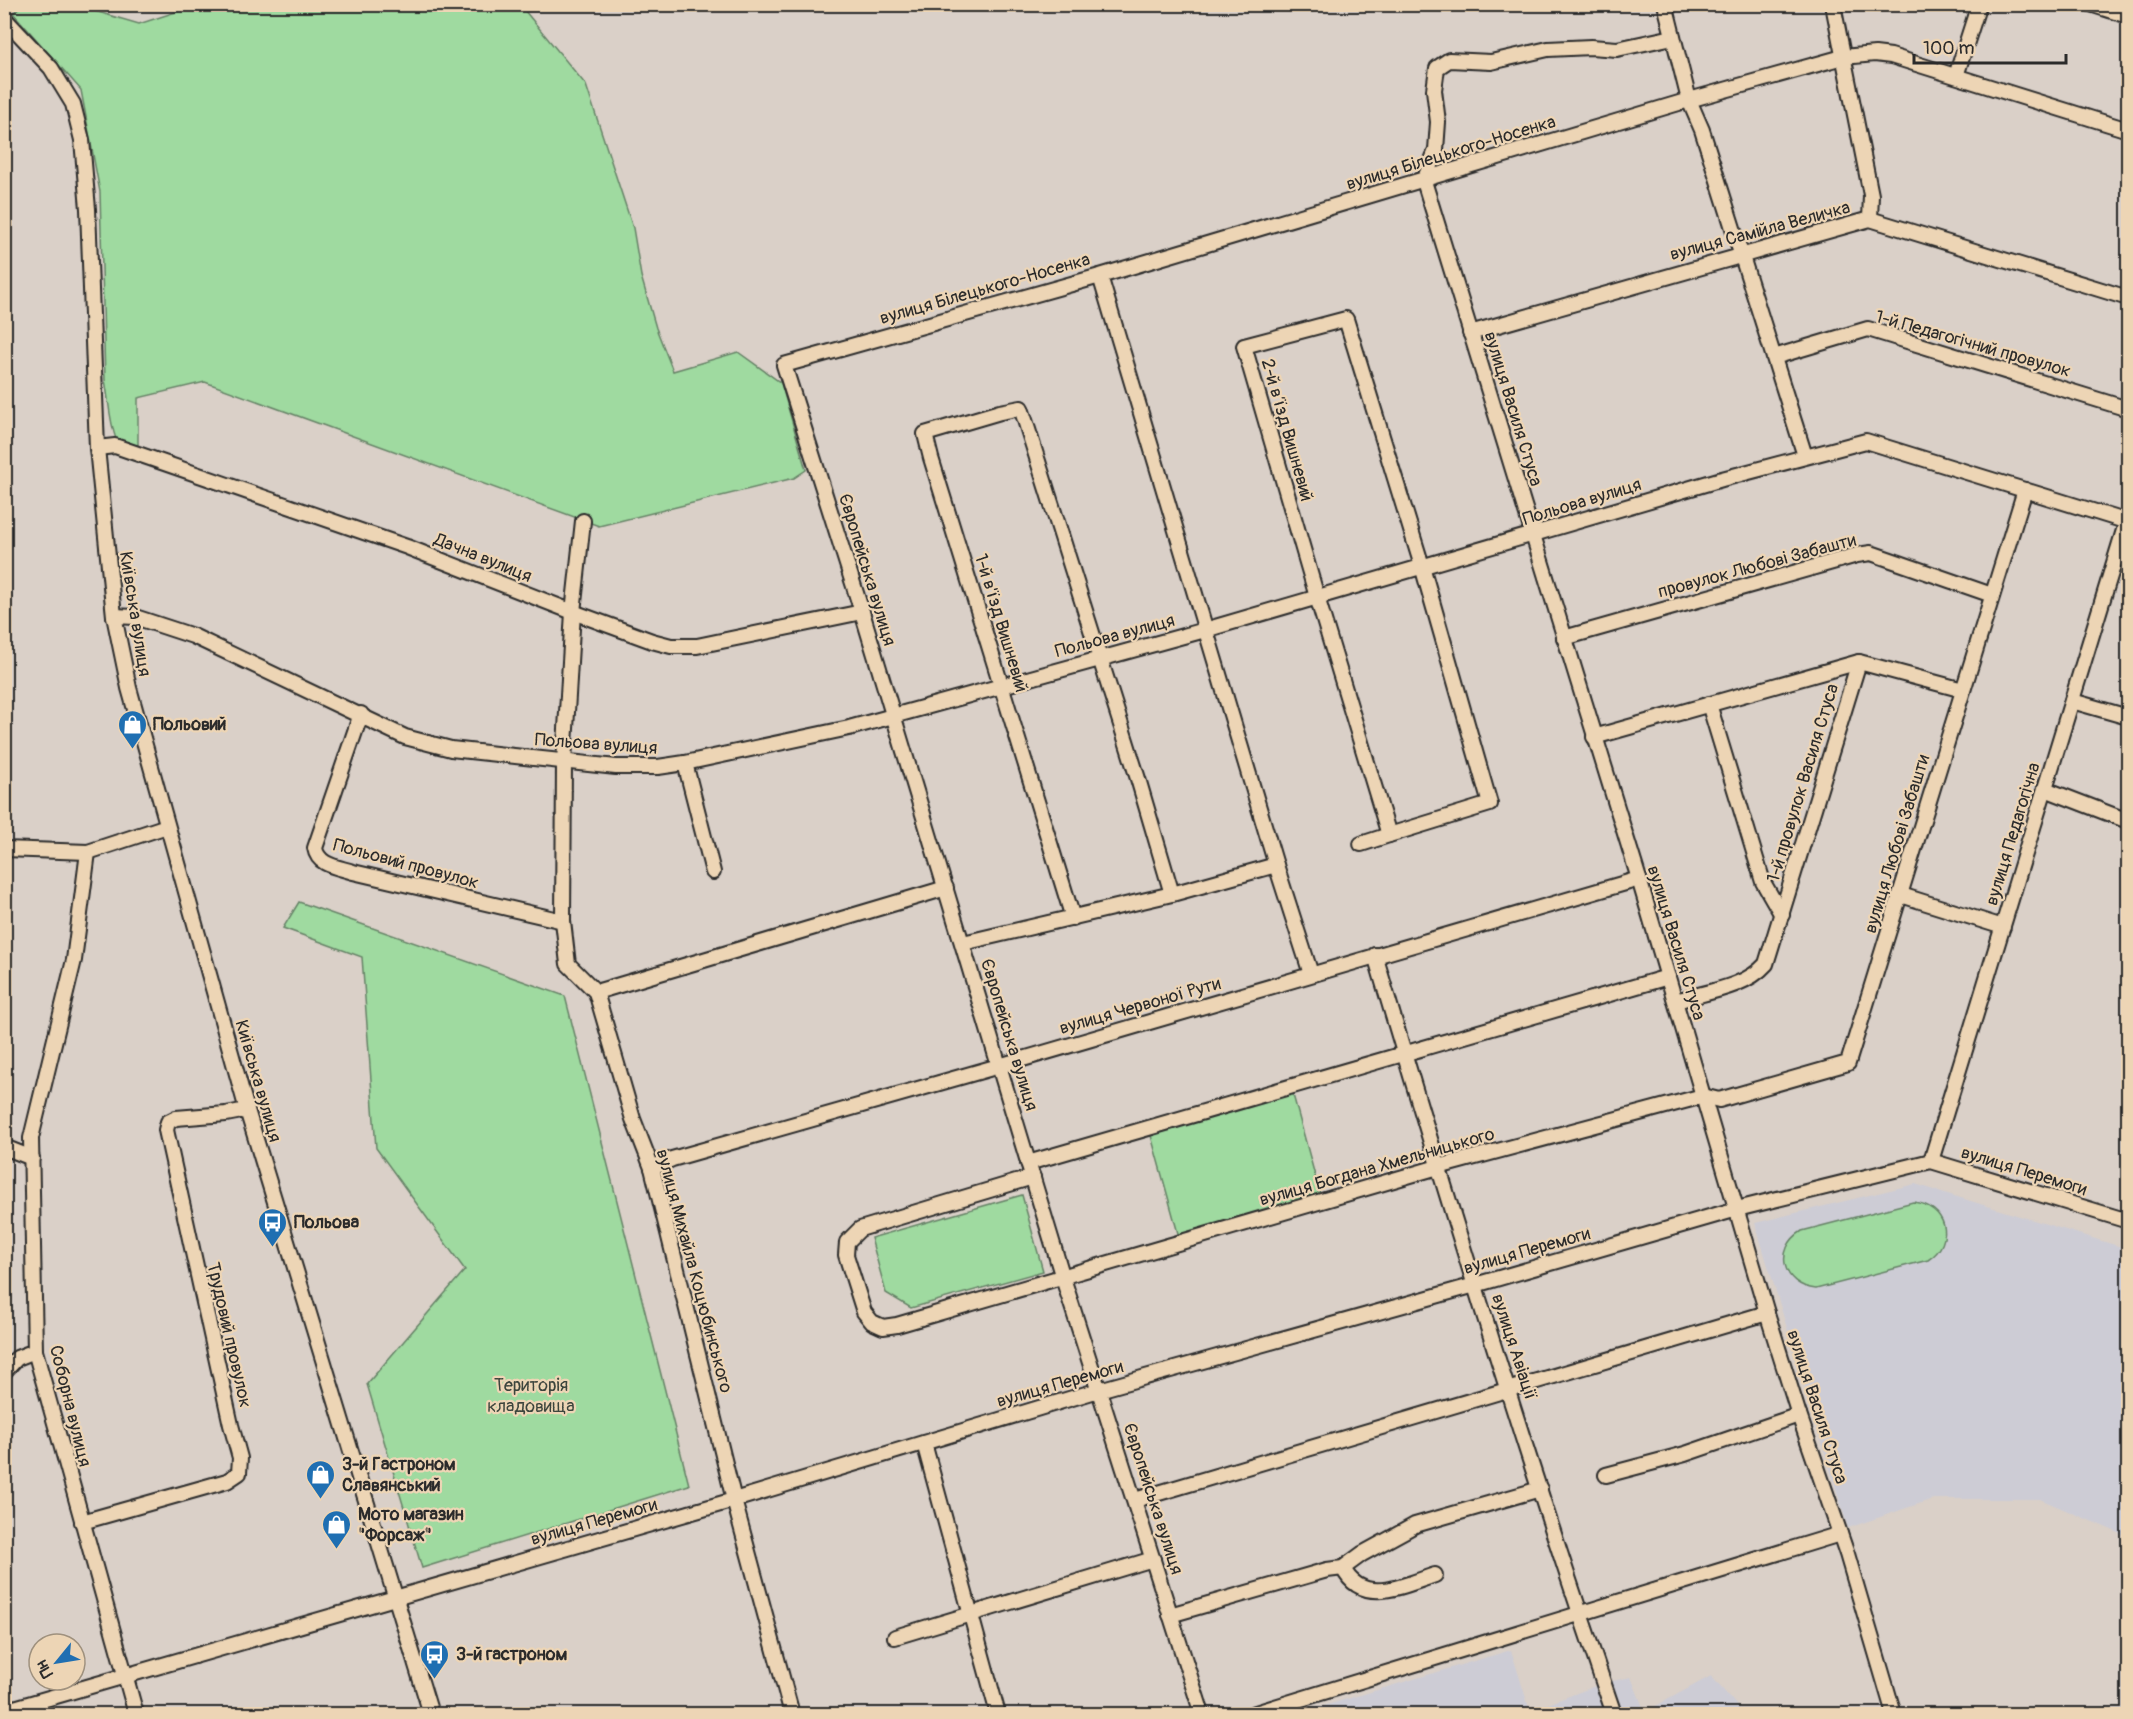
<svg xmlns="http://www.w3.org/2000/svg" width="2133" height="1719" viewBox="0 0 2133 1719" font-family="Pangolin,sans-serif">
<rect width="100%" height="100%" fill="#dad0c8"/>
<filter id="ink" filterUnits="userSpaceOnUse"><feTurbulence type="fractalNoise" baseFrequency=".0167" numOctaves="2"/><feDisplacementMap in="SourceGraphic" scale="12" xChannelSelector="R" yChannelSelector="G"/><feConvolveMatrix kernelMatrix="1 2 1 2 8 2 1 2 1" color-interpolation-filters="sRGB"/></filter>
<g filter="url(#ink)">
<g fill="#cdccd5">
<path d="M1915,1184L2128,1249V1537L2040,1499H1933L1848,1528L1755,1223Z"/>
<path d="M1511,1650L1530,1711L1603,1683L1631,1677L1645,1712L1711,1676L1744,1714H1297Z"/>
</g>
<g fill="#9fdaa0" stroke="#658266" stroke-width="1.5">
<path d="M200,4L520,5L586,85L633,228L641,276L656,328L673,371L738,352L781,383L806,470L794,478L599,526L205,382L138,398V446L116,439C109,420 109,400 105,380L100,192L81,90L13,13L22,5H74L139,24Z"/>
<path d="M299,902L565,996L689,1485L422,1568L367,1384L465,1270L376,1148L362,957L283,928Z"/>
<path d="M1292,1091L1321,1198L1179,1237L1150,1132Z"/>
<path d="M1022,1195L1043,1271L911,1308L886,1293L871,1238Z"/>
<path d="M1913,1202C1947,1205 1956,1242 1928,1260L1816,1289C1782,1286 1773,1249 1802,1231Z"/>
</g>
<g fill="none" stroke-linecap="round" stroke-linejoin="round">
<defs>
<g id="minor">
<path d="M1665,4L1689,100L1702,130L1805,456"/>
<path d="M2090,4L2128,16"/>
<path d="M1833,5L1871,195L1870,219"/>
<path d="M4,6L6,4"/>
<path d="M4,18L51,68L73,104L82,140L88,209L97,448L114,616L129,688L247,1110L431,1714"/>
<path d="M1673,37L1617,49L1591,47L1548,49L1491,62L1449,60L1437,68L1434,90L1438,122L1436,150L1424,181L1639,879L1767,1313L1799,1415L1847,1554L1894,1714"/>
<path d="M1956,76L1979,4"/>
<path d="M1346,319L1422,566L1490,804L1389,835L1317,597L1244,346Z"/>
<path d="M1470,333L1870,219L2128,298"/>
<path d="M1774,357L1868,329L2128,409"/>
<path d="M97,448L115,446L407,547L573,612L652,641L671,646H697L862,612"/>
<path d="M583,521L573,612L564,762L563,921L568,964L596,992L633,1119L652,1168L734,1500L792,1714"/>
<path d="M114,616L135,617L193,636L405,737L451,749L616,767H658L685,763L849,728L893,716L1205,630L1722,479L1866,441L2128,522"/>
<path d="M1564,638L1857,555L1871,553L1992,595"/>
<path d="M2072,701L2128,717"/>
<path d="M1709,704L1763,882L1782,915"/>
<path d="M361,714L315,848C318,866 338,867 353,872L563,921"/>
<path d="M1594,737L1859,662L1963,690"/>
<path d="M685,763L713,872"/>
<path d="M2045,789L2128,821"/>
<path d="M1361,844L1389,835"/>
<path d="M4,849L88,852L167,826"/>
<path d="M88,852L74,960L31,1138L35,1351L136,1714"/>
<path d="M1276,865L1311,974"/>
<path d="M1901,895L2003,927"/>
<path d="M1073,918L931,458L925,434L1000,412L1021,408L1025,420L1139,782L1172,894"/>
<path d="M963,943L1172,894L1276,865L1100,276"/>
<path d="M1375,955C1450,1209 1528,1463 1614,1714"/>
<path d="M596,992L946,888"/>
<path d="M1676,1001C1705,992 1745,988 1766,964L1859,662"/>
<path d="M4,1147L32,1158"/>
<path d="M1931,1161L2128,517"/>
<path d="M1028,1163L1668,977"/>
<path d="M652,1168L672,1159L999,1066L1639,879"/>
<path d="M1033,1177L860,1229L847,1242L846,1255L864,1312L872,1322L883,1327L897,1325L1438,1167L1703,1096L1719,1100L1848,1063L2025,490"/>
<path d="M4,1372L17,1358L35,1351"/>
<path d="M924,1443L998,1714"/>
<path d="M1606,1475L1685,1454L1799,1415"/>
<path d="M1135,1500L1767,1313"/>
<path d="M82,1522L227,1481L239,1473L240,1458L231,1425L166,1130L168,1122L176,1118L226,1114L247,1110"/>
<path d="M1343,1568C1362,1607 1404,1585 1435,1575"/>
<path d="M1170,1615L1327,1570L1343,1568L1362,1554L1415,1525L1540,1489"/>
<path d="M895,1637L1153,1559"/>
<path d="M4,1711L734,1500L1099,1390L1475,1285L1737,1209L1931,1161L2128,1221"/>
<path d="M1202,1714L1063,1278L862,612L784,365L1100,276L1689,100L1843,57L1875,54L1891,56L2128,130"/>
<path d="M1252,1714L1840,1534"/>
</g>
</defs>
<use href="#minor" stroke="#2b2b2b" stroke-width="18"/>
<use href="#minor" stroke="#edd5b5" stroke-width="14"/>
</g>
</g>
<defs>
<symbol id="shop-pin" viewBox="-11 -11 22 30"><path d="M0 17L-7.5 6A9.5 9.5 0 1 1 7.5 6Z" fill="#1f6fb2" stroke="#edd5b5"/><path d="M-5-2.5h2.3a2.7 3.5 0 0 1 5.4 0H5L5.5 6h-11ZM-1.5-2.5h3a1.5 2.3 0 0 0-3 0Z" fill="#fff"/></symbol>
<symbol id="bus-pin" viewBox="-11 -11 22 30"><path d="M0 17L-7.5 6A9.5 9.5 0 1 1 7.5 6Z" fill="#1f6fb2" stroke="#edd5b5"/><path d="M-5-6H5V4H4V6H2V4H-2V6H-4V4H-5ZM-3.5-4V0h7V-4ZM-3.5 1.2v1.5H-2V1.2ZM2 1.2v1.5H3.5V1.2Z" fill="#fff"/></symbol>
</defs>
<g fill-rule="evenodd">
<use href="#shop-pin" x="116" y="708" width="33" height="45"/>
<use href="#bus-pin" x="256" y="1206" width="33" height="45"/>
<use href="#shop-pin" x="304" y="1458" width="33" height="45"/>
<use href="#shop-pin" x="320" y="1508" width="33" height="45"/>
<use href="#bus-pin" x="418" y="1638" width="33" height="45"/>
</g>
<g text-anchor="middle" dominant-baseline="central" stroke-width="4.5" stroke-linejoin="round" paint-order="stroke">
<g font-size="18" fill="#2b2b2b" stroke="#edd5b5">
<text transform="translate(1451 153) rotate(-17)">вулиця Білецького-Носенка</text>
<text transform="translate(1760 231) rotate(-15)">вулиця Самійла Величка</text>
<text transform="translate(985 289) rotate(-16)">вулиця Білецького-Носенка</text>
<text transform="translate(1973 344) rotate(16)">1-й Педагогічний провулок</text>
<text transform="translate(1513 409) rotate(73)">вулиця Василя Стуса</text>
<text transform="translate(1287 430) rotate(74)">2-й вʼїзд Вишневий</text>
<text transform="translate(1582 502) rotate(-17)">Польова вулиця</text>
<text transform="translate(483 558) rotate(22)">Дачна вулиця</text>
<text transform="translate(1757 566) rotate(-15)">провулок Любові Забашти</text>
<text transform="translate(867 570) rotate(73)">Європейська вулиця</text>
<text transform="translate(135 614) rotate(81)">Київська вулиця</text>
<text transform="translate(1001 623) rotate(73)">1-й в'їзд Вишневий</text>
<text transform="translate(1115 636) rotate(-15)">Польова вулиця</text>
<text transform="translate(596 744) rotate(4)">Польова вулиця</text>
<text transform="translate(1803 783) rotate(-73)">1-й провулок Василя Стуса</text>
<text transform="translate(2013 834) rotate(-73)">вулиця Педагогічна</text>
<text transform="translate(1897 844) rotate(-73)">вулиця Любові Забашти</text>
<text transform="translate(406 864) rotate(15)">Польовий провулок</text>
<text transform="translate(1676 943) rotate(73)">вулиця Василя Стуса</text>
<text transform="translate(1140 1006) rotate(-16)">вулиця Червоної Рути</text>
<text transform="translate(1009 1035) rotate(73)">Європейська вулиця</text>
<text transform="translate(258 1081) rotate(74)">Київська вулиця</text>
<text transform="translate(1377 1167) rotate(-16)">вулиця Богдана Хмельницького</text>
<text transform="translate(2024 1171) rotate(17)">вулиця Перемоги</text>
<text transform="translate(1527 1251) rotate(-16)">вулиця Перемоги</text>
<text transform="translate(694 1271) rotate(75)">вулиця Михайла Коцюбинського</text>
<text transform="translate(229 1335) rotate(77)">Трудовий провулок</text>
<text transform="translate(1514 1347) rotate(72)">вулиця Авіації</text>
<text transform="translate(1060 1384) rotate(-16)">вулиця Перемоги</text>
<text transform="translate(70 1406) rotate(76)">Соборна вулиця</text>
<text transform="translate(1817 1407) rotate(72)">вулиця Василя Стуса</text>
<text transform="translate(1153 1499) rotate(72)">Європейська вулиця</text>
<text transform="translate(594 1522) rotate(-16)">вулиця Перемоги</text>
</g>
<g font-size="18" font-weight="bold" fill="#2b2b2b" stroke="#edd5b5" text-anchor="start">
<text x="153" y="724">Польовий</text>
<text x="294" y="1222">Польова</text>
<text x="342" y="1464">3-й Гастроном<tspan x="342" dy="21">Славянський</tspan></text>
<text x="358" y="1514">Мото магазин<tspan x="358" dy="21">"Форсаж"</tspan></text>
<text x="456" y="1654">3-й гастроном</text>
</g>
<g font-size="18" fill="#3c453d" stroke="#edd5b5">
<text x="531" y="1385">Територія<tspan x="531" dy="21">кладовища</tspan></text>
</g>
</g>
<rect width="2133" height="1719" fill="none" stroke="#edd5b5" stroke-width="24"/>
<rect x="12" y="12" width="2109" height="1695" fill="none" stroke="#2b2b2b" stroke-width="2" filter="url(#ink)"/>
<g transform="translate(57 1662) rotate(240)"><circle r="28" fill="#edd5b5" stroke="#9f917e" stroke-width="1.5"/>
<path d="M0-4.5L10 22L0 15L-10 22Z" fill="#1f6fb2"/>
<text y="-9" font-size="16" font-weight="bold" text-anchor="middle" fill="#2b2b2b">Пн</text>
</g>
<path d="M1914 54v9h152v-9" fill="none" stroke="#2b2b2b" stroke-width="3"/>
<text x="1923" y="54" font-size="18" fill="#2b2b2b" stroke="#edd5b5" stroke-width="4.5" paint-order="stroke">100 m</text>
</svg>
